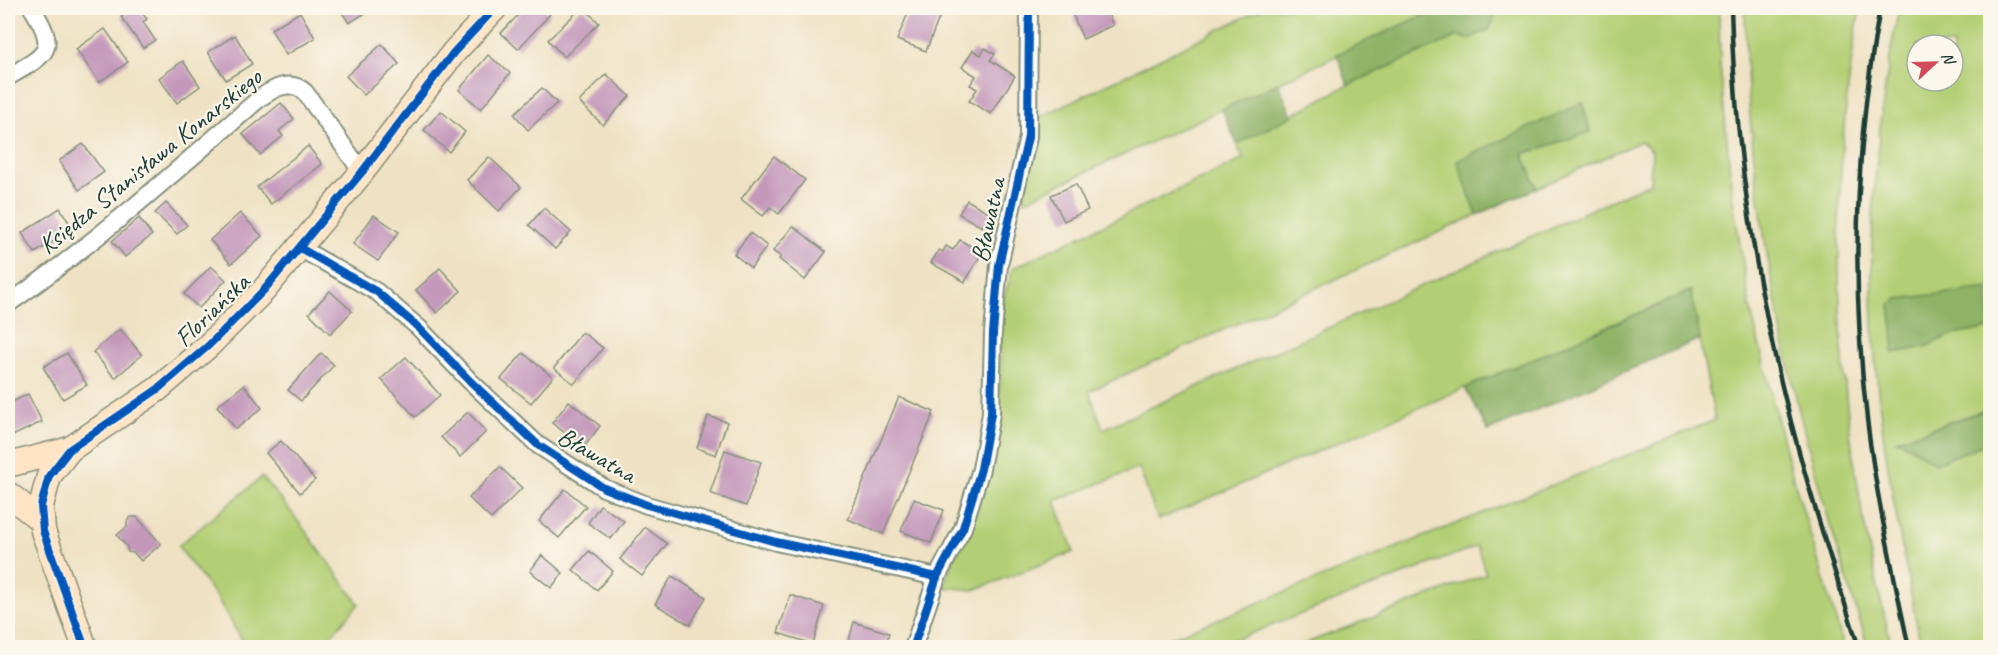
<svg xmlns="http://www.w3.org/2000/svg" width="1998" height="655" viewBox="0 0 1998 655" font-family="Caveat,sans-serif">
<rect width="100%" height="100%" fill="#fbf7ec"/>
<filter id="ink" filterUnits="userSpaceOnUse"><feTurbulence type="fractalNoise" baseFrequency=".0167" numOctaves="2"/><feDisplacementMap in="SourceGraphic" scale="12" xChannelSelector="R" yChannelSelector="G"/><feConvolveMatrix kernelMatrix="1 2 1 2 8 2 1 2 1" color-interpolation-filters="sRGB"/></filter>
<filter id="wash" filterUnits="userSpaceOnUse"><feTurbulence type="fractalNoise" baseFrequency=".008" numOctaves="4" result="noise"/><feDisplacementMap in="SourceGraphic" scale="24" xChannelSelector="R" yChannelSelector="G"/><feGaussianBlur stdDeviation="1.35" result="paint"/><feColorMatrix in="noise" values="0 0 0 0 0 0 0 0 0 0 0 0 0 0 0 0 0 1.4 0 .05"/><feComposite in="paint" operator="in"/></filter>
<g filter="url(#wash)">
<rect width="100%" height="100%" fill="#efe2c4"/>
<g fill="#b3cf75" stroke="#698654" stroke-width="1.5" fill-rule="evenodd">
<path d="M1263,8H1440L1024,201L1036,119Z"/>
<path d="M1499,8H1719L1720,65L1732,194L1750,307L1786,454L1844,647H1296L1486,574L1477,546L1216,647H1148L1715,420L1690,291L1158,520L1139,468L1055,501L1074,552L974,590L942,587L974,514L995,446L999,405L1001,306L1013,268L1243,159L1237,144L1348,85L1458,36L1468,39L1489,30ZM1589,132L1523,154L1537,188L1641,141L1652,151L1650,183L1103,429L1089,391L1477,215L1457,161Z"/>
<path d="M1745,8H1860C1829,175 1833,365 1866,532C1873,571 1883,609 1892,647H1868C1853,598 1837,549 1823,500C1778,344 1746,170 1745,8Z"/>
<path d="M1899,8H1990V290L1899,299L1890,305L1894,338V353L1925,347L1948,336L1990,328V408L1897,440C1912,445 1922,457 1936,463L1990,442V647H1921C1902,546 1880,445 1874,342C1867,233 1877,114 1899,8ZM1917,45H1953V81H1917Z"/>
<path d="M262,477L292,513L359,604L321,647H246L217,598L178,546Z"/>
</g>
<g fill="#8eb266" stroke="#56784d" stroke-width="1.5">
<path d="M1440,8H1499L1489,30L1468,39L1458,36L1348,85L1337,54Z"/>
<path d="M1278,83L1292,116L1237,144L1222,109Z"/>
<path d="M1583,102L1590,132L1523,154L1537,188L1477,215L1457,161Z"/>
<path d="M1989,288L1990,328L1948,336L1925,347L1893,353L1894,338L1890,305L1898,299Z"/>
<path d="M1691,291L1700,339L1488,431L1465,388Z"/>
<path d="M1990,409V442L1936,463C1921,457 1912,445 1896,440Z"/>
</g>
<g id="blocks">
<g fill="#c398bb">
<path d="M135,8H138L147,19L143,22L155,40L143,48L121,17Z"/>
<path d="M339,8H374L349,23Z"/>
<path d="M525,8H543L550,14L518,49L501,33Z"/>
<path d="M581,8H584L599,23L564,57L548,40Z"/>
<path d="M910,8H943L926,51L897,40Z"/>
<path d="M1070,8H1105L1113,25L1083,39Z"/>
<path d="M300,12L315,38L286,55L271,29Z"/>
<path d="M105,29L128,62L99,82L76,49Z"/>
<path d="M235,35L252,64L226,80L208,52Z"/>
<path d="M382,44L399,64L364,95L346,76Z"/>
<path d="M985,48L995,54L990,60L1015,76L991,114L969,101L977,89L970,85L976,76L962,67L973,50L981,55Z"/>
<path d="M488,55L510,73L481,109L459,90Z"/>
<path d="M183,61L200,86L177,103L159,78Z"/>
<path d="M606,74L630,96L603,125L579,102Z"/>
<path d="M542,88L557,103L528,130L514,114Z"/>
<path d="M281,103L294,119L279,131L283,136L260,155L243,134Z"/>
<path d="M441,111L465,132L449,152L424,130Z"/>
<path d="M83,144L104,172L79,190L59,161Z"/>
<path d="M308,146L322,164L271,204L257,187Z"/>
<path d="M774,156L805,180L779,214L770,207L763,216L741,199Z"/>
<path d="M489,157L521,187L499,211L467,180Z"/>
<path d="M1076,184L1088,210L1064,221L1051,195Z"/>
<path d="M967,200L990,213L982,227L959,214Z"/>
<path d="M166,203L187,225L177,234L155,213Z"/>
<path d="M60,208L73,229L35,253L22,233Z"/>
<path d="M544,208L571,232L555,249L529,225Z"/>
<path d="M240,213L262,236L231,264L210,240Z"/>
<path d="M374,215L399,232L378,261L353,244Z"/>
<path d="M139,218L152,235L125,257L112,241Z"/>
<path d="M793,226L826,252L805,280L779,259L781,257L773,251Z"/>
<path d="M750,233L767,246L751,268L734,254Z"/>
<path d="M960,240L982,253L965,282L931,263L939,250L943,252L946,246L953,250Z"/>
<path d="M211,266L226,280L199,308L184,294Z"/>
<path d="M440,268L461,291L437,313L416,290Z"/>
<path d="M330,291L352,311L330,334L309,313Z"/>
<path d="M120,329L142,355L115,378L93,352Z"/>
<path d="M582,332L603,348L574,384L554,368Z"/>
<path d="M67,353L87,385L63,399L43,367Z"/>
<path d="M321,353L334,365L301,401L288,390Z"/>
<path d="M523,353L553,377L531,403L501,379Z"/>
<path d="M406,357L440,395L415,417L381,379Z"/>
<path d="M244,385L262,408L236,429L217,406Z"/>
<path d="M28,394L42,422L8,438V404Z"/>
<path d="M899,397L934,412L883,534L848,519Z"/>
<path d="M569,401L600,426L584,447L552,423Z"/>
<path d="M468,412L486,432L460,457L441,437Z"/>
<path d="M708,416L727,422L716,455L697,448Z"/>
<path d="M281,441L315,480L300,493L266,453Z"/>
<path d="M725,450L761,462L746,506L710,493Z"/>
<path d="M500,467L522,488L491,519L469,498Z"/>
<path d="M565,489L586,506L559,538L539,521Z"/>
<path d="M914,499L944,510L931,543L901,531Z"/>
<path d="M600,505L624,521L611,539L588,523Z"/>
<path d="M131,517H137L161,544L141,561L134,553L128,552L127,547L117,535L127,527V521Z"/>
<path d="M645,527L667,544L642,576L620,559Z"/>
<path d="M589,551L613,571L597,590L573,570Z"/>
<path d="M542,555L563,573L551,588L530,571Z"/>
<path d="M672,576L706,597L690,625L655,604Z"/>
<path d="M790,595L824,606L813,644L778,633Z"/>
<path d="M854,622L889,633L885,648H847Z"/>
</g>
</g>
</g>
<g filter="url(#ink)">
<use href="#blocks" fill-opacity="0" stroke="#87907c" stroke-width="1.5"/>
<g fill="none" stroke-linecap="round" stroke-linejoin="round">
<defs>
<g id="street">
<path d="M8,77C47,54 59,51 32,8"/>
<path d="M300,248L377,292L419,328L470,381L538,445L604,488L647,505L776,542L937,577"/>
<path d="M8,304C97,242 178,169 260,98C274,88 290,79 305,92L362,172"/>
<path d="M913,648L937,577L963,528L981,469L991,414L993,333L999,265L1028,137L1029,8"/>
</g>
<g id="secondary">
<path d="M8,465L70,449"/>
<path d="M8,494L42,521"/>
<path d="M85,648L43,531L41,506L49,476L70,449L158,389L208,346L264,290L362,172L454,52L495,8"/>
</g>
</defs>
<use href="#street" stroke="#87907c" stroke-width="20"/>
<use href="#secondary" stroke="#87907c" stroke-width="27"/>
<use href="#street" stroke="#fff" stroke-width="16"/>
<use href="#secondary" stroke="#ffe4c6" stroke-width="24"/>
<g stroke="#1f3d34" stroke-width="4.5">
<path d="M1731,8C1734,114 1747,223 1769,328C1791,436 1825,542 1859,648"/>
<path d="M1880,8C1855,144 1851,282 1867,419C1876,496 1893,572 1909,648"/>
</g>
<defs>
<g id="cycleway">
<path d="M300,248L377,292L419,328L470,381L538,445L604,488L647,505L776,542L937,577"/>
<path d="M85,648L43,531L41,506L49,476L70,449L158,389L208,346L264,290L362,172L454,52L495,8"/>
<path d="M913,648L937,577L963,528L981,469L991,414L993,333L999,265L1028,137L1029,8"/>
</g>
</defs>
<use href="#cycleway" stroke="#fbf7ec" stroke-width="11"/>
<use href="#cycleway" stroke="#0057b8" stroke-width="8"/>
</g>
</g>
<g text-anchor="middle" dominant-baseline="central" stroke-width="4.5" stroke-linejoin="round" paint-order="stroke">
<g font-size="26" fill="#1f3d34" stroke="#fbf7ec">
<text transform="translate(150 161) rotate(-39)">Księdza Stanisława Konarskiego</text>
<text transform="translate(988 220) rotate(-78)">Bławatna</text>
<text transform="translate(212 310) rotate(-44)">Floriańska</text>
<text transform="translate(597 455) rotate(30)">Bławatna</text>
</g>
</g>
<rect width="1998" height="655" fill="none" stroke="#fbf7ec" stroke-width="30"/>
<g transform="translate(1935 63) rotate(68)"><circle r="28" fill="#fbf7ec" stroke="#a3ada2" stroke-width="1.5"/>
<path d="M0-4.5L10 22L0 15L-10 22Z" fill="#d1495b"/>
<text y="-9" font-size="16" font-weight="bold" text-anchor="middle" fill="#1f3d34">N</text>
</g>
</svg>
